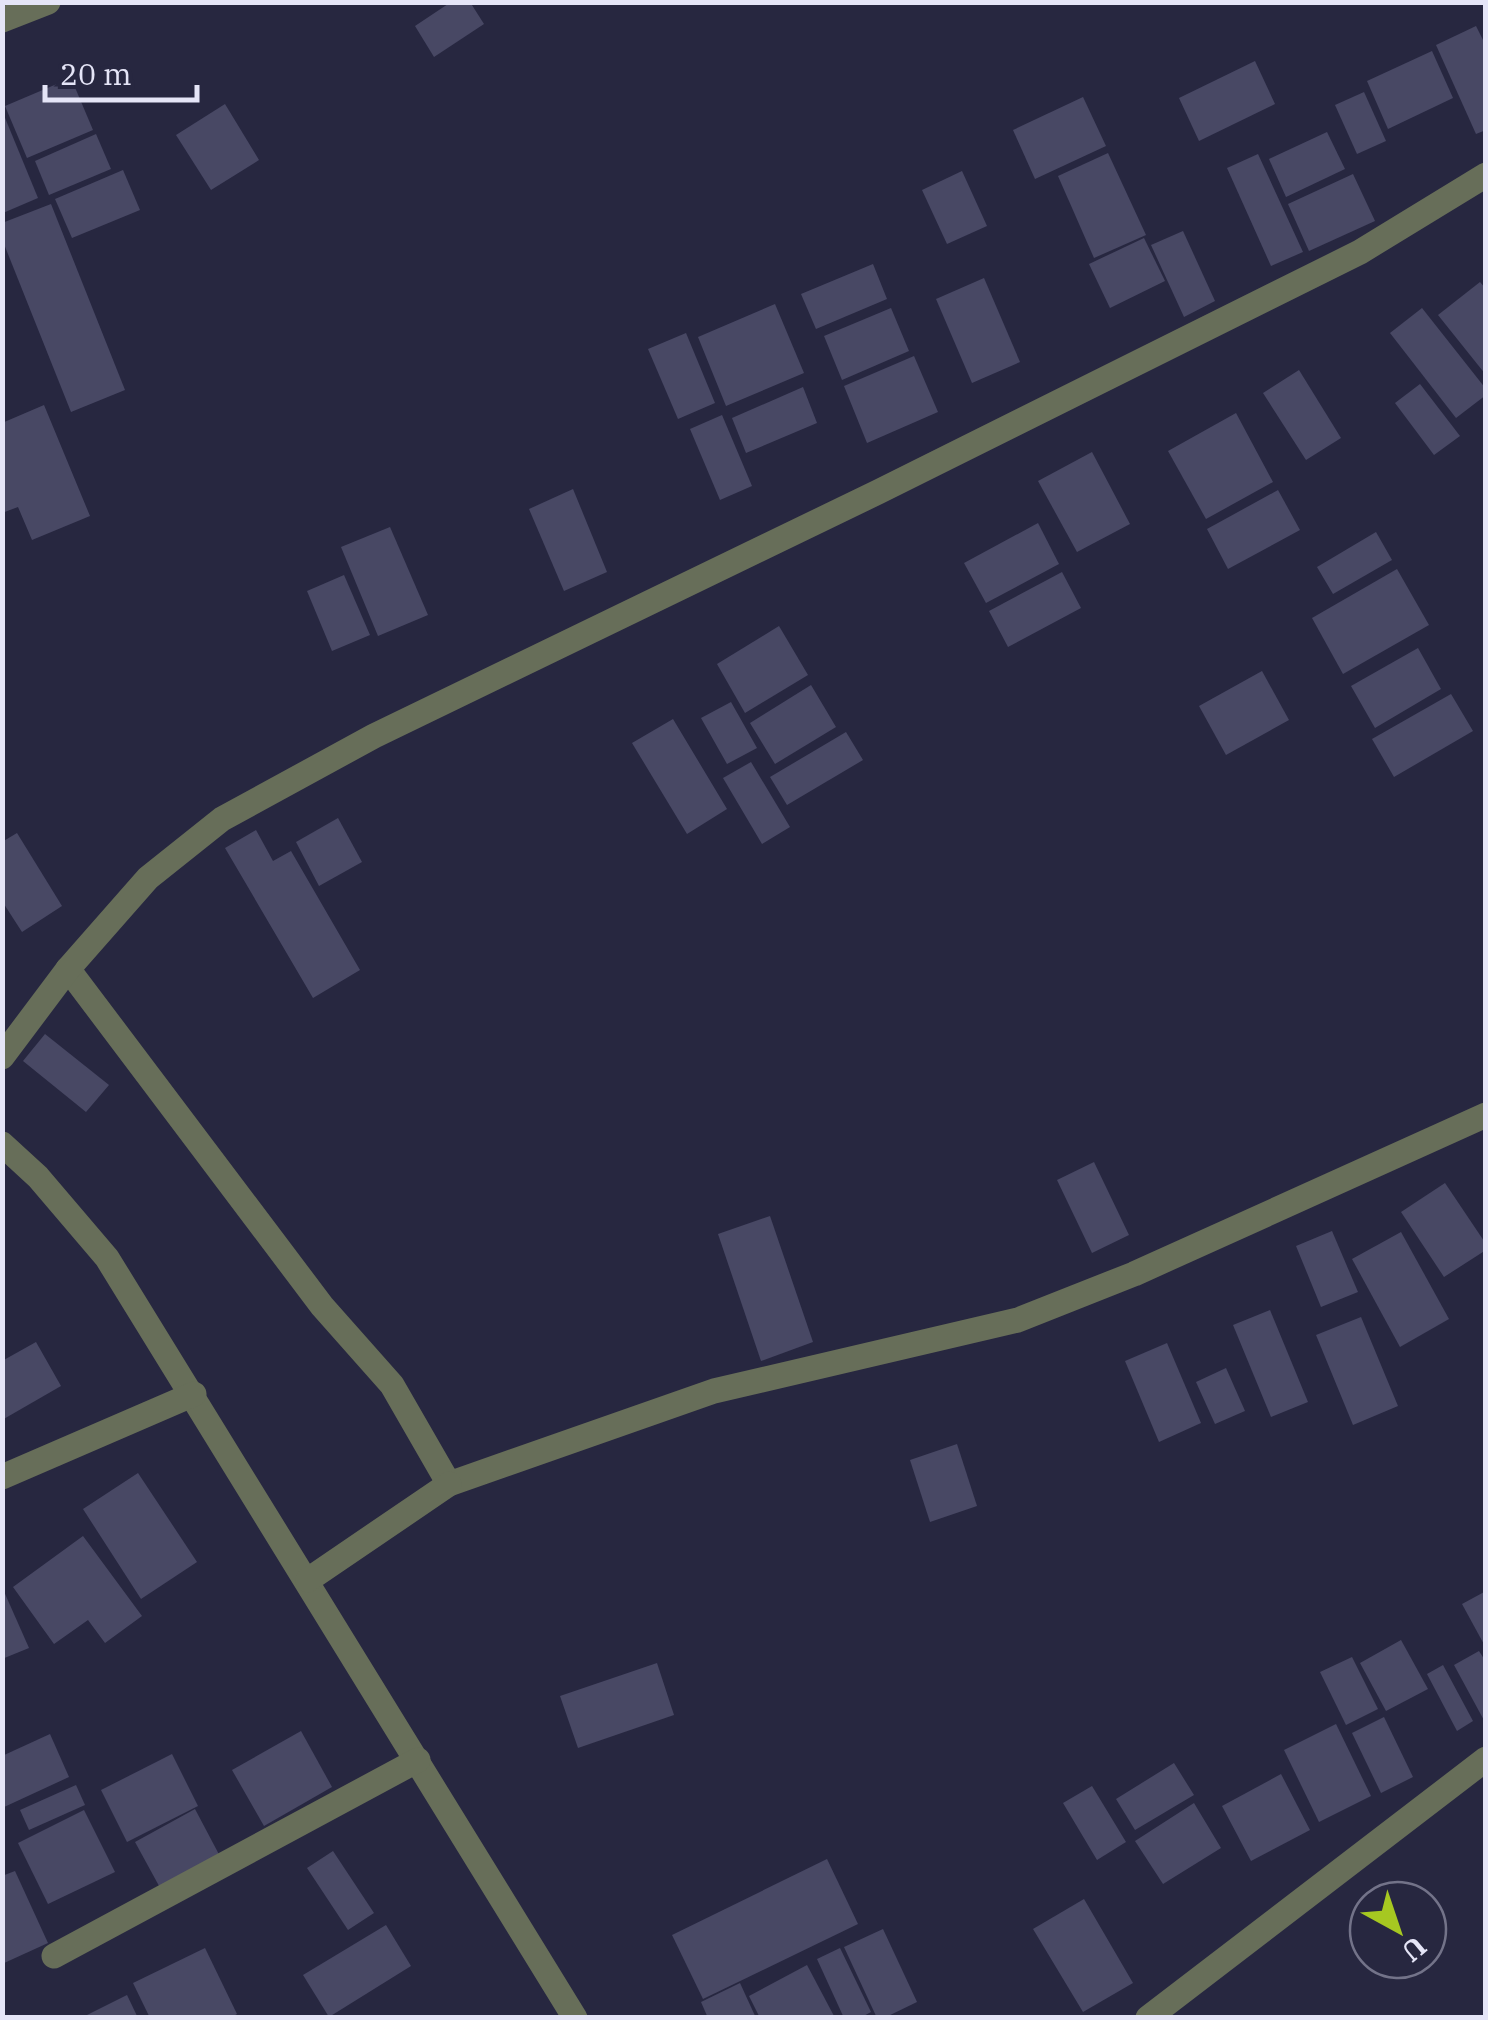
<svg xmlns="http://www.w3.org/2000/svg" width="1488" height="2020" viewBox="0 0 1488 2020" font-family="'IBM Plex Serif',serif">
<rect width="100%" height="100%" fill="#272740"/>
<g fill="#484864">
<path d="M451,2H470L484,24L434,57L415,26Z"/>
<path d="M1476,26L1486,46V130L1476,134L1436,45Z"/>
<path d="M1432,51L1453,98L1388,129L1367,81Z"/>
<path d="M1255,61L1275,104L1199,141L1179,98Z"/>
<path d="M71,78L93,130L27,158L5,106Z"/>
<path d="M1364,92L1386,141L1357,154L1335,105Z"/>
<path d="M1083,97L1106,146L1035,179L1013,130Z"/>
<path d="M225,104L259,160L211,190L176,135Z"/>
<path d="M3,113L38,198L3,213Z"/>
<path d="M1327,132L1345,169L1286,197L1269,159Z"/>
<path d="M96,134L111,169L49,195L35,161Z"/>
<path d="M1108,153L1146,235L1094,258L1058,176Z"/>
<path d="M1258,154L1303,252L1271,266L1227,168Z"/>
<path d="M123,170L140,210L72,238L55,199Z"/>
<path d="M962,171L987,226L947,244L922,190Z"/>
<path d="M1353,174L1375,221L1309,251L1288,204Z"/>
<path d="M51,204L125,390L71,412L2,239V223Z"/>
<path d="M1183,231L1215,301L1184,317L1151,245Z"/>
<path d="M1144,238L1165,281L1110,308L1089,264Z"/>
<path d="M873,264L887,299L816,329L801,294Z"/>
<path d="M984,278L1020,362L972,383L936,299Z"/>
<path d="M1480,282L1486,289V375L1438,315Z"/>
<path d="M775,304L804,373L726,406L698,337Z"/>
<path d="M891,308L909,351L842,380L824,336Z"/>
<path d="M1422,308L1486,389V395L1456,418L1390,333Z"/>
<path d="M686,333L715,403L678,419L648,349Z"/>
<path d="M914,356L938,412L867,443L844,386Z"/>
<path d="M1299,370L1341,438L1306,460L1263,393Z"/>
<path d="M1420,384L1460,436L1434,455L1395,403Z"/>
<path d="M803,387L817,423L746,453L732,418Z"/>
<path d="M44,405L90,516L32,540L18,507L2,513V423Z"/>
<path d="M1236,413L1273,482L1206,519L1168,451Z"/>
<path d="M722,415L752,486L720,500L690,429Z"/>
<path d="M1092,452L1130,524L1077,552L1038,481Z"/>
<path d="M573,489L607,572L564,591L529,509Z"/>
<path d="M1278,490L1300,530L1228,569L1207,529Z"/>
<path d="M1038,523L1059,564L986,603L964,563Z"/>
<path d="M390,527L428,615L378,636L341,547Z"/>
<path d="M1376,532L1392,560L1333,594L1317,567Z"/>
<path d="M1397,569L1429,625L1343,674L1312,618Z"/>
<path d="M1062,572L1081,608L1008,647L989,611Z"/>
<path d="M344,575L370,635L332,651L307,591Z"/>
<path d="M779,626L808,675L745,713L717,664Z"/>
<path d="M1418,648L1441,689L1375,728L1351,686Z"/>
<path d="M1262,671L1289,720L1226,755L1199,706Z"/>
<path d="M811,685L836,727L775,764L750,723Z"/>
<path d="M1451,694L1473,731L1394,777L1372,739Z"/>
<path d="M731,702L757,748L727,764L701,718Z"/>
<path d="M673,719L727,809L687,834L632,743Z"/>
<path d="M846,732L863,760L787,805L770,777Z"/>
<path d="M751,762L790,827L762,844L723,778Z"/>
<path d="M338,818L362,862L319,886L296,842Z"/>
<path d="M256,830L273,861L291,851L360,970L313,998L225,848Z"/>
<path d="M17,833L62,906L22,932L2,901V842Z"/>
<path d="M45,1034L109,1085L86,1112L23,1061Z"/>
<path d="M1094,1162L1129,1235L1092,1253L1057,1180Z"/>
<path d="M1445,1183L1486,1244V1250L1444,1277L1401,1212Z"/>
<path d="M770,1216L813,1342L761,1361L718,1234Z"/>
<path d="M1332,1231L1358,1292L1321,1307L1296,1246Z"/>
<path d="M1401,1232L1449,1319L1400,1347L1352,1259Z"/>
<path d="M1270,1310L1308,1402L1271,1417L1233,1325Z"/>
<path d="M1361,1317L1398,1406L1353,1425L1316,1335Z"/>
<path d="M36,1342L61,1386L2,1420V1361Z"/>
<path d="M1167,1343L1201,1423L1159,1442L1125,1361Z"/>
<path d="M1226,1368L1245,1411L1215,1424L1196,1382Z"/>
<path d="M957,1444L977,1506L930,1522L910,1460Z"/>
<path d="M138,1473L197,1562L141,1599L83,1509Z"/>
<path d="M83,1536L142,1616L105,1643L88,1620L54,1644L13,1587Z"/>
<path d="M2,1587L29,1648L2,1659Z"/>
<path d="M1486,1591V1648L1462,1604Z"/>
<path d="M1401,1640L1428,1689L1386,1711L1360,1663Z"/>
<path d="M1479,1651L1486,1662V1724L1454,1665Z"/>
<path d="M1352,1657L1378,1709L1346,1725L1320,1672Z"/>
<path d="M657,1663L674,1715L578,1748L560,1696Z"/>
<path d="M1443,1665L1473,1721L1457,1731L1427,1674Z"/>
<path d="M1384,1717L1413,1777L1381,1793L1352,1733Z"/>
<path d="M1336,1724L1371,1796L1319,1822L1284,1750Z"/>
<path d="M301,1731L332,1787L264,1826L232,1770Z"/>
<path d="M50,1734L69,1777L2,1808V1756Z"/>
<path d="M172,1754L198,1806L127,1842L101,1790Z"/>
<path d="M1174,1763L1194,1795L1135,1830L1116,1799Z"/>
<path d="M1281,1774L1310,1830L1251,1861L1222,1806Z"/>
<path d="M76,1785L85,1805L29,1830L20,1810Z"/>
<path d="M1092,1786L1126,1842L1097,1860L1063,1803Z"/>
<path d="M1194,1803L1221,1848L1163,1884L1135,1841Z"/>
<path d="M195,1809L223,1862L164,1895L135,1842Z"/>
<path d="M84,1810L115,1872L48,1904L18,1843Z"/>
<path d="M333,1851L374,1913L348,1930L307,1868Z"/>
<path d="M827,1859L858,1924L703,1999L672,1935Z"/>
<path d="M15,1871L48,1943L2,1964V1876Z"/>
<path d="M1084,1899L1133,1983L1083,2012L1033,1929Z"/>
<path d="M386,1925L411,1966L329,2017L303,1975Z"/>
<path d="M883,1929L917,2002L884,2018H877L844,1947Z"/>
<path d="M205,1948L237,2014L230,2018H150L133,1983Z"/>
<path d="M840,1948L871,2012L860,2018H844L817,1959Z"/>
<path d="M807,1965L834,2016L760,2018L749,1996Z"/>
<path d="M740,1983L756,2018H708L701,2002Z"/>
<path d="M127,1995L138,2018H81Z"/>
</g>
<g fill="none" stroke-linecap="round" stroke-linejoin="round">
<g stroke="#676e59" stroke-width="25">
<path d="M2,20L48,2"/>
<path d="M68,969L322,1306L392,1385L449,1484L714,1391L1018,1320L1134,1274L1486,1115"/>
<path d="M2,1057L68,969L148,878L222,819L374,736L878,492L1360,252L1486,175"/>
<path d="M2,1144L38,1177L107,1258L575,2018"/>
<path d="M2,1477L194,1394"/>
<path d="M308,1580L449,1484"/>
<path d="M54,1956L418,1760"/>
<path d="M1148,2018L1486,1759"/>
</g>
</g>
<rect width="1488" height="2020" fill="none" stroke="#e5e5f7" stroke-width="10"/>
<g transform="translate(1398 1930) rotate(140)"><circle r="48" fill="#272740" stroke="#737389" stroke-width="2.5"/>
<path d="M0-8L18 38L0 25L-18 38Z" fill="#a6c821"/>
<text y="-15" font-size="28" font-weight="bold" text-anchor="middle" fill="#e5e5f7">U</text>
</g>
<path d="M45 85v15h152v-15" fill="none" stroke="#e5e5f7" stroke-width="5"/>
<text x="60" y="85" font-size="30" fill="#e5e5f7" stroke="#272740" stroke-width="8" paint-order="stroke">20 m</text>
</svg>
